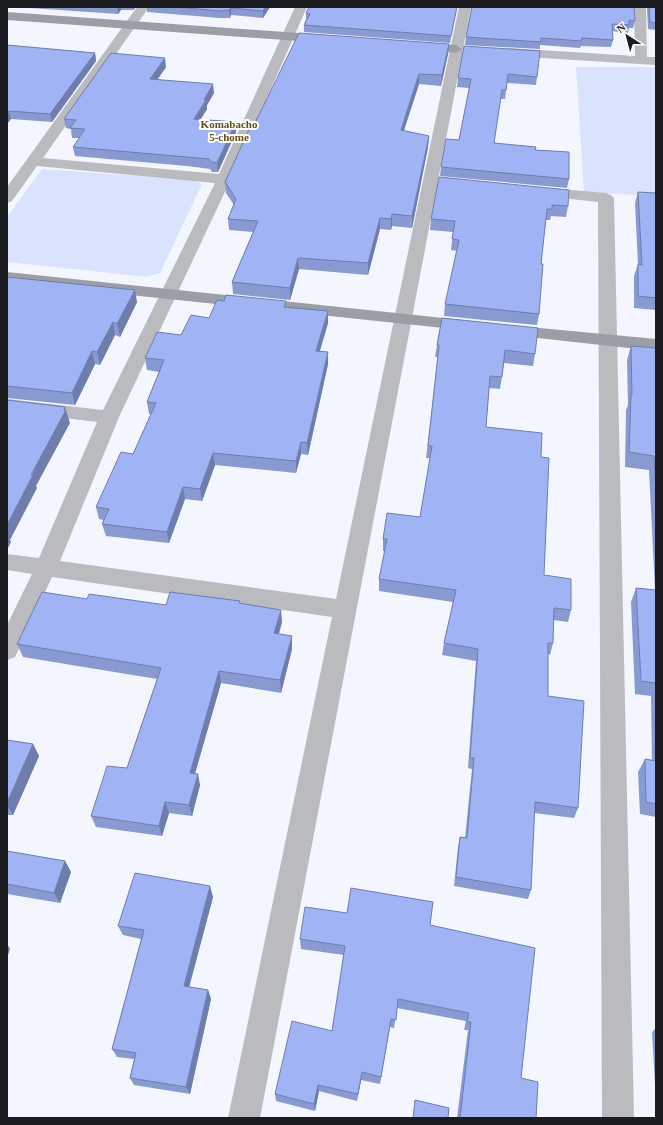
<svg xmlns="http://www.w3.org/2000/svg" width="663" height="1125" viewBox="0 0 663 1125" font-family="Georgia,serif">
<rect width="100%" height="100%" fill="#f3f6fe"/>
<g fill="#dae3fe">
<path d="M576,67H656V196L584,192Z"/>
<path d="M42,169L194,180L202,184L160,273L147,277L7,262V217Z"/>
</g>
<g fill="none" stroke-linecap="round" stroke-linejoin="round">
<g fill="#b9bbbf" fill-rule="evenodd">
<path d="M137,7H149L43,158L219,174L295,7H307L231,179L119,417L60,561L336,599L459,7H471L260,1118H228L332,617L52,577L15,657L7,660V625L32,574L7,570V554L39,558L97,422L7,411V399L103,410L215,183L37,166L12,201L7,203V187Z"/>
<path d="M634,7H646L647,57H656V65L509,56L503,52L509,48L635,56Z"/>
<path d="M538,187L606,193L611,195L614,198L634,1118H602L598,202L533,195L530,192L533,189Z"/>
</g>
<g fill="#9c9ea5" fill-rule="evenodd">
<path d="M7,12L327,35L333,39L327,43L7,20Z"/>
<path d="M419,42L456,45L462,49L456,53L415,49L413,46L415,43Z"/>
<path d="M7,272L472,321L478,322L481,326L478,330L472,331L7,282Z"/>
<path d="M508,325L656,339V351L502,334L499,330L502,326Z"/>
</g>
</g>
<g fill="#899ad3">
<path d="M16,7H136L133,10H121L118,14Z"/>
<path d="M147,7H270L263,18L231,15L230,18H220L147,12Z"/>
<path d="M309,7H457L450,43L304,32V25L306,20V13Z"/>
<path d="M472,7L635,21L633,28H629L628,33L612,31L613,40L611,47L581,46L580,48L540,45V49L465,45L466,37Z"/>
<path d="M647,7H656V30L648,29Z"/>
<path d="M7,45L95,53L96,61L52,122L11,119L7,124Z"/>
<path d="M464,46L537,77L536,85L507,83L505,99H500L494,143L535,150L569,179L567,188L440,176L441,167L459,140L469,88L457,87L458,78Z"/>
<path d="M448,54L441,86L419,84L404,131L429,136L428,147L412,228L392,226L391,230L380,229L368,275L299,269L290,300L233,294L232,282L253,232L229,230L228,219L234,205L226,193L225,182L255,123Z"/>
<path d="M166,67L158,79L214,93L207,105V109L201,119L236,122V132L218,172H212L210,169L187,166L75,156L73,147L79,138H72L71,129L66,128L64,119Z"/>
<path d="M439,177L568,206L566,217L551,216L550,220H546L541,264L539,314L537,325L444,316L445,304L457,251L451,250L453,232L430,230L431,219Z"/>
<path d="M638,192L656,193V310L634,308V276L638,264V265L635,203Z"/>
<path d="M7,277L137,302L120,337L115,335L100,365L95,364L75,405L7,398Z"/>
<path d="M224,301H286V307L328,311V323L320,351L328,352V364L308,455L301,454L296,473L215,465L202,501L185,499L169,543L106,536L102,524L104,520L99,519L96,507L133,454L151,414H149L147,402L159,372L147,370L145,358L181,335L209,318Z"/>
<path d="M442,318L535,354L533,366L504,363L500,389L489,388L486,427L541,457L544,575L571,610L568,622L553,620V643L550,655L548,654V696L578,808L574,818L534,813L531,890L528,899L454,886L458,847L460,837L465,838L472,769L468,768L476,661L442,655L444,643L453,602L379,591V579L385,551H383V539L420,517L430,458H426L438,357H435L437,345Z"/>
<path d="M631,346L656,348V817L640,814L638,772L645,759L652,760L651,696L635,694L631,602L636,588L655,590L649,470L625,467L626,410L628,405L627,360Z"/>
<path d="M87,599L166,605L240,604L282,622L279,634L292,649L281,693L221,683L195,773L200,785L192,816L169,813L162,836L96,827L91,816L127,768L157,679L23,657L17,644Z"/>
<path d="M7,740L33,744L39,756L13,815H7Z"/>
<path d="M7,851L65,861L71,872L60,903L7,894Z"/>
<path d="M213,897L189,987L208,990L211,999L190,1094L134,1085L130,1078L134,1059L117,1057L112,1049L141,939L123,935L118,926Z"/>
<path d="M347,913L430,925L521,1078L536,1118H457L468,1030H464L466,1021L397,1008L394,1028L390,1027L380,1084L361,1080L357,1101L319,1091L315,1111L276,1101L275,1094L332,1031L344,955L301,949L300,939Z"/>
<path d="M656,1028V1102L652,1032Z"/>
</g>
<g fill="#6f7dac">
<path d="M117,7H120L121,10L118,14Z"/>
<path d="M132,7H136L133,10Z"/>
<path d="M265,7H270L263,18V11Z"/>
<path d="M231,8V15L230,18L229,10Z"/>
<path d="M449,44L448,54L441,86L442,75Z"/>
<path d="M95,53L96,61L52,122L50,114Z"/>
<path d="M165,58L166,67L151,88L150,79Z"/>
<path d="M419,74V84L400,141L401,130Z"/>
<path d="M213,84L214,93L207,105V109L195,128L194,119L204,100Z"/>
<path d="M9,111L11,119L7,124V114Z"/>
<path d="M236,122V132L218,172L217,163Z"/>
<path d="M429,136L428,147L412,228V216Z"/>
<path d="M392,214V226L391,230V219Z"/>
<path d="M380,218V229L368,275V263Z"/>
<path d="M298,258L299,269L290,300V288Z"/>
<path d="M135,290L137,302L120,337L117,324Z"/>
<path d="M328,311V323L316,363V351Z"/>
<path d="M113,322L115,335L100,365L97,352Z"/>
<path d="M92,351L95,364L75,405L72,393Z"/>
<path d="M328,352V364L308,455L307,443Z"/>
<path d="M65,407L70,423L36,486L37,488L10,540L11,542L7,550V525Z"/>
<path d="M301,442V454L296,473V461Z"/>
<path d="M213,453L215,465L202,501L200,489Z"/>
<path d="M183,487L185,499L169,543L167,532Z"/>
<path d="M281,610L282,622L275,646L274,633Z"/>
<path d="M292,636V649L281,693L280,680Z"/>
<path d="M219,671L221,683L192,784L190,773Z"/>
<path d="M33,744L39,756L13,815L7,805V803Z"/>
<path d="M198,774L200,785L192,816L189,805Z"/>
<path d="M165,802L169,813L162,836L159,826Z"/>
<path d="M65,861L71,872L60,903L54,893Z"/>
<path d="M210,886L213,897L187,995L184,986Z"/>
<path d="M7,944L10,949L7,958Z"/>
<path d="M208,990L211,999L190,1094L186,1087Z"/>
<path d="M362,1072L361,1080L357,1101L358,1094Z"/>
<path d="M318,1085L319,1091L315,1111L314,1104Z"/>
</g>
<g fill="#9fb3f5" stroke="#6f7dac">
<path d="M175,7H265L263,11L231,8L229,10L220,11Z"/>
<path d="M309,7H457L451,36L304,25L310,14L306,13Z"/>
<path d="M472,7H634L635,21L629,20V25L612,24L613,40L582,38L581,41L541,38V42L466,37Z"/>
<path d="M649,7H656V23L650,22Z"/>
<path d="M299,33L449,44L442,75L419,74L401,130L429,136L412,216L392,214L391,219L380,218L368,263L298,258L290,288L232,282L258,221L228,219L236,199L225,182L252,123H255Z"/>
<path d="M7,45L95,53L50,114L9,111L7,114Z"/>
<path d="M464,46L540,51L537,77L508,74L506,90H502L494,143L536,147L535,150L569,152V179L441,167L446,139L459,140L471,79L458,78Z"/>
<path d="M111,53L165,58L150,79L213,84L204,100H206L194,119L236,122L217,163L211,162L209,159L73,147L85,129L70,128L76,120L64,119Z"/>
<path d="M439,177L569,190L568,206L552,205V209H547L541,264H543L539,314L445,304L459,240L452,239L455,221L431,219Z"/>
<path d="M638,192L656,193V298L638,296V264L642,265Z"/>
<path d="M7,277L135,290L117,324L113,322L97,352L92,351L72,393L7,386Z"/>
<path d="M226,295L286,301L284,307L328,311L316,351L328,352L307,443L301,442L296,461L213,453L200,489L183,487L167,532L102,524L109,509L96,507L121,452L133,454L156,403L147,402L164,360L145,358L157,332L181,335L191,315L209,318L217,300L224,301Z"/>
<path d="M442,318L538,328L535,354L505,350L502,377L490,376L486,427L542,433L541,457L549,458L544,575L571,579V610L554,608L553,643H548V696L584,701L578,808L535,802L531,890L456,877L460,837L467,838L474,758H470L478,649L444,643L456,590L379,579L387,539H383L387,513L420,517L432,446H428L439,345H437Z"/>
<path d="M631,346L656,348V488L654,456L629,452L631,395H632Z"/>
<path d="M7,400L65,407L64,410H66L31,475H33L7,525Z"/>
<path d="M636,588L656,590V683L641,681Z"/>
<path d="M42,592L87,599L89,594L166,605L170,592L240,601L239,603L281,610L274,633L292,636L280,680L219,671L190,773L198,774L189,805L165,802L159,826L91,816L107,766L127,768L161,668L17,644Z"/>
<path d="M7,740L33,744L7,803Z"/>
<path d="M645,759L656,761V804L646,802Z"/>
<path d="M7,851L65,861L54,893L7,884Z"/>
<path d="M135,873L210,886L184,986L208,990L186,1087L130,1078L136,1053L112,1049L144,930L118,926Z"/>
<path d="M351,888L433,902L430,925L535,948L521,1078L538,1082L536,1118H460L471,1022H467L469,1013L398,999L396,1020L391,1019L381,1077L362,1072L358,1094L318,1085L314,1104L275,1094L292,1021L332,1031L345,946L300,939L305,907L347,913Z"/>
<path d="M415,1100L449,1108L448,1118H413Z"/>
</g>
<g text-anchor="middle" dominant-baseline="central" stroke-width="4" stroke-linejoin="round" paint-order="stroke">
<g font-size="11" font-weight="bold" fill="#614e11" stroke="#fff">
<text x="229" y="124">Komabacho<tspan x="229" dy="13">5-chome</tspan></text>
</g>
</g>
<rect width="663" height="1125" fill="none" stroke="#1b1c1f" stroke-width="16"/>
<g transform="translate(627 36) rotate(324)" stroke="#ffffff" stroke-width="3" paint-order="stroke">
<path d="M0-3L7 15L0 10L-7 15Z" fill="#1b1c1f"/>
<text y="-6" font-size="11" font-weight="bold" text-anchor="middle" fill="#1b1c1f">N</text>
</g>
</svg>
